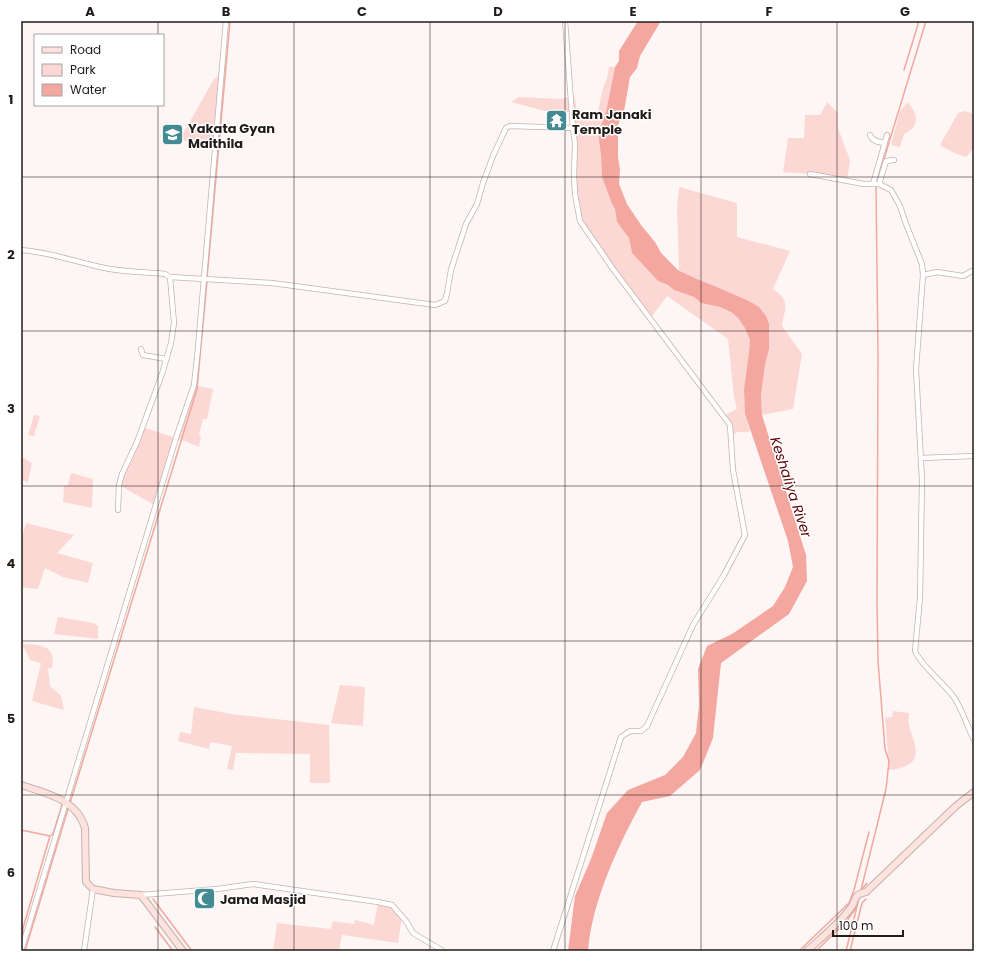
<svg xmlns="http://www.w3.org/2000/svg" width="995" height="972" viewBox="0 0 995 972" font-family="Poppins,sans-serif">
<rect width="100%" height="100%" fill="#fef6f5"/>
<g fill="#fcd8d4">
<path d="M609,67H615L606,112L598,133L601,155L602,177L612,204L615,209L617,222L629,238L632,253L658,281L668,285L675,290L694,297L701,303L720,307L731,312L738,318L745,328L750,340L749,352L744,389L745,414L750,431C741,435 739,427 731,438L730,425L723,416L737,409L734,397L728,339L667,296L650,319L580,221L575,194L573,128L569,112L545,111L511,102L519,97L560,99L574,96L577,110L598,113L602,91L607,78Z"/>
<path d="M221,74L215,150L180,139L214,79Z"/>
<path d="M827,102L838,113V128L850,160L847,180L810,174L783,172L788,138H804L805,115H820Z"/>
<path d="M908,102C918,115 921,126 904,134L900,147L891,145L900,111Z"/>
<path d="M965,111L974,114V148L966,157L954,153L940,145L958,113Z"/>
<path d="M679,187L737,203V237L790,251L773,289C791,301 785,307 782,326L802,354L793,409L762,415L761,395L765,365L769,349L747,300C724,290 701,282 679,270L677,208Z"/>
<path d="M194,385L213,389L207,419H203L199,435L201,436L199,447L177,438L156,506L119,485L142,427L176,438Z"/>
<path d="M34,415L40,416L34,436L28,435Z"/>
<path d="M21,458H24L32,463L28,482L21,480Z"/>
<path d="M71,473L93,479L92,508L63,502L64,486L68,485Z"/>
<path d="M26,523L74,535L57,553L93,563L88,583L63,577L45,568L38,589L21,587V540Z"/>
<path d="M58,617L93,623L98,626V639L54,634Z"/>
<path d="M22,644C39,645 57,644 52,668H48L50,686L61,696L64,710L32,701L41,663L30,660Z"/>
<path d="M340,685L365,687L363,726L331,723Z"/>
<path d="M194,707L231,714L329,725L330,783H310V754L236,753L233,770L227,769L232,746L210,742L209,749L178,741L180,732L191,734Z"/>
<path d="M893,711L909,713C909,717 908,721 909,725C913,741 925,760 903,767C897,769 893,770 888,770V754L885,718L892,717Z"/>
<path d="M378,902L392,905L402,916L398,943L342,935L339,951H273L277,923L331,929L333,921L354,924L355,920L374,925Z"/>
</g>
<path fill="#f3a79e" d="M638,21H661L640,56L637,68L630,77L624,111L618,125V157L620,170L619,184L627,204L641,225L655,242L661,253L678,270L697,279L719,288L747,300L759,307L766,316L769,324V349L765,365L761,395L762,415L806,555L807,581L789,614L721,663L713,738L700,770L670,796L642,802C618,846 592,901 588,951H568L575,896L591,859L607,813L628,790L665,775L683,757L696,733L699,705L698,669L707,646L732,634L773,606L785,587L793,567L788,541L745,414L744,389L749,352L750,340L745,328L738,318L731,312L720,307L701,303L694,297L674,290L668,285L658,281L632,253L629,238L617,222L615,209L612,204L602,177L601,155L598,133L595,130L600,128L606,112L615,67L619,61V51Z"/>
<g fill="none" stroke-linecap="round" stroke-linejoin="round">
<g stroke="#f3a79e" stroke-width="1.5">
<path d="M904,70L919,21"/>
<path d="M877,182L926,21"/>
<path d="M207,278L230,21"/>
<path d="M70,803L197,389L207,281"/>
<path d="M21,830L50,836"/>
<path d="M862,889L867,883"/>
<path d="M861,890L886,789L889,761L885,749L878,661L877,603L878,355L876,185"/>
<path d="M153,899L192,951"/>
<path d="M155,927L173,951"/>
<path d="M21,943L23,936V928L50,836L53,834L62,805"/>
<path d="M25,951L68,809"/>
<path d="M799,951L849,903L854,890L869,832"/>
<path d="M816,951L846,922L856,908"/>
<path d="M846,951L859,898"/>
<path d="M850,951L862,903L866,899"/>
</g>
<defs>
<g id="street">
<path d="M870,135C872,141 878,142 885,143"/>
<path d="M810,174L864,184H879L891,190L900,206L906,224L922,264L923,275L916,369L922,480L920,598L915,651C920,664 943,683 953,696C961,706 968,728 974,740"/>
<path d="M873,184L887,135"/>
<path d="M879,184L886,161L894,160"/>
<path d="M21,250C50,252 72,261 100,267C121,272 144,272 165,274L170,277L272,283L435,305L445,301L447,293L451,270L466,224L477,204L483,183L493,156L506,128L510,126L573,128"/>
<path d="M923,275L937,272L963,276L974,270"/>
<path d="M141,349L143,355L166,359"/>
<path d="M921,458L974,456"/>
<path d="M118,510L119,485L122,474L137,442L162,374L171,343L174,323L170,277"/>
<path d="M141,895L217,889L253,884L378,902L392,905L406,921L413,933L443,951"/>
<path d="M21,951L176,438L194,385L198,348L226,21"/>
<path d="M84,951L93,889"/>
<path d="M553,951L621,737L630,731H641L647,726L693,625L724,575L745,535L733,470L730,425L613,269L580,221L575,194L574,175L575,144L573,128L565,21"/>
</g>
<g id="secondary">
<path d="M21,785C45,793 77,799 85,828L86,882L93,889L114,893L141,895L183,951"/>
<path d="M807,951C820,939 843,920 852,906C857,898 853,895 866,892L956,806L974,792"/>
</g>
</defs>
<use href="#street" stroke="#c4b2af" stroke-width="6"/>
<use href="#secondary" stroke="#c4b2af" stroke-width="8"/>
<use href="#street" stroke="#fff" stroke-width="4.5"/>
<use href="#secondary" stroke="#fee2de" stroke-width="6"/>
</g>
<path fill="none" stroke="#211b1a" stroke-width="1" stroke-opacity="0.55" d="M158,21V35M294,21V951M430,21V951M565,21V951M701,21V951M837,21V951M158,105V951M21,177H974M21,331H974M21,486H974M21,641H974M21,795H974"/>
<defs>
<symbol id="temple-square" viewBox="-11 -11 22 22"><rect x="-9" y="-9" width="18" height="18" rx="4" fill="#438a93" stroke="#fff"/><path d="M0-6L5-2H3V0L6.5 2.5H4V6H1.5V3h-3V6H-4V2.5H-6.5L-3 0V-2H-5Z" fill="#fff"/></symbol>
<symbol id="school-square" viewBox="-11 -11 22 22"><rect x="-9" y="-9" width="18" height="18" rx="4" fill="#438a93" stroke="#fff"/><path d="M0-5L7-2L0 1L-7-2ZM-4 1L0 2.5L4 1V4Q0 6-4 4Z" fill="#fff"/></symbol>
<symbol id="mosque-square" viewBox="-11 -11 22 22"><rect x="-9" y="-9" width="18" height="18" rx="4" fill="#438a93" stroke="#fff"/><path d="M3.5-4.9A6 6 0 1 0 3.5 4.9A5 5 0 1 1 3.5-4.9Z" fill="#fff"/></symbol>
</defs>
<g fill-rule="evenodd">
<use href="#temple-square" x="544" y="108" width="25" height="25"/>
<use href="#school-square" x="160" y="122" width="25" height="25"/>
<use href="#mosque-square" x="192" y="886" width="25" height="25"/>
</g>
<g text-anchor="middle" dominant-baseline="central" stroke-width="3" stroke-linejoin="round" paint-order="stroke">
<g font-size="13" font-weight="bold" fill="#211b1a" stroke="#fff" text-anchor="start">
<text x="572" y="114">Ram Janaki<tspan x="572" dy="15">Temple</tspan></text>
<text x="188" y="128">Yakata Gyan<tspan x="188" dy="15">Maithila</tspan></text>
<text x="220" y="899">Jama Masjid</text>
</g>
<g font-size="14" font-style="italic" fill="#5b0608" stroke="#fff">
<text transform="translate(791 487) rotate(72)">Keshaliya River</text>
</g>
</g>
<rect width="995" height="972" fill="none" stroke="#ffffff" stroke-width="44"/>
<rect x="34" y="34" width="130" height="72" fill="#ffffff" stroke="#a6a4a3"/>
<rect x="42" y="47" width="20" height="6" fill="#fee2de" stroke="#a6a4a3"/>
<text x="70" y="54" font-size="12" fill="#211b1a">Road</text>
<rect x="42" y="64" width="20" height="12" fill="#fcd8d4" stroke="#a6a4a3"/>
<text x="70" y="74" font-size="12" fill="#211b1a">Park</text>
<rect x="42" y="84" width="20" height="12" fill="#f3a79e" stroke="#a6a4a3"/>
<text x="70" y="94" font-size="12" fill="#211b1a">Water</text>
<path d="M833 930v6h70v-6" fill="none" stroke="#211b1a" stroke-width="2"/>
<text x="839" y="930" font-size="12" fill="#211b1a" stroke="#ffffff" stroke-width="3" paint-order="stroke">100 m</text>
<rect x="22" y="22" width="951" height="928" fill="none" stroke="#211b1a" stroke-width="1.5"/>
<g font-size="13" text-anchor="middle" font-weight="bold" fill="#211b1a">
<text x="90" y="16">A</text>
<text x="226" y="16">B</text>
<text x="362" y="16">C</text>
<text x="498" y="16">D</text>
<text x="633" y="16">E</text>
<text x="769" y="16">F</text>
<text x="905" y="16">G</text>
<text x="11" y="104">1</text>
<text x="11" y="259">2</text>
<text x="11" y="413">3</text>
<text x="11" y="568">4</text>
<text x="11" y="723">5</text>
<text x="11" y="877">6</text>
</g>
</svg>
